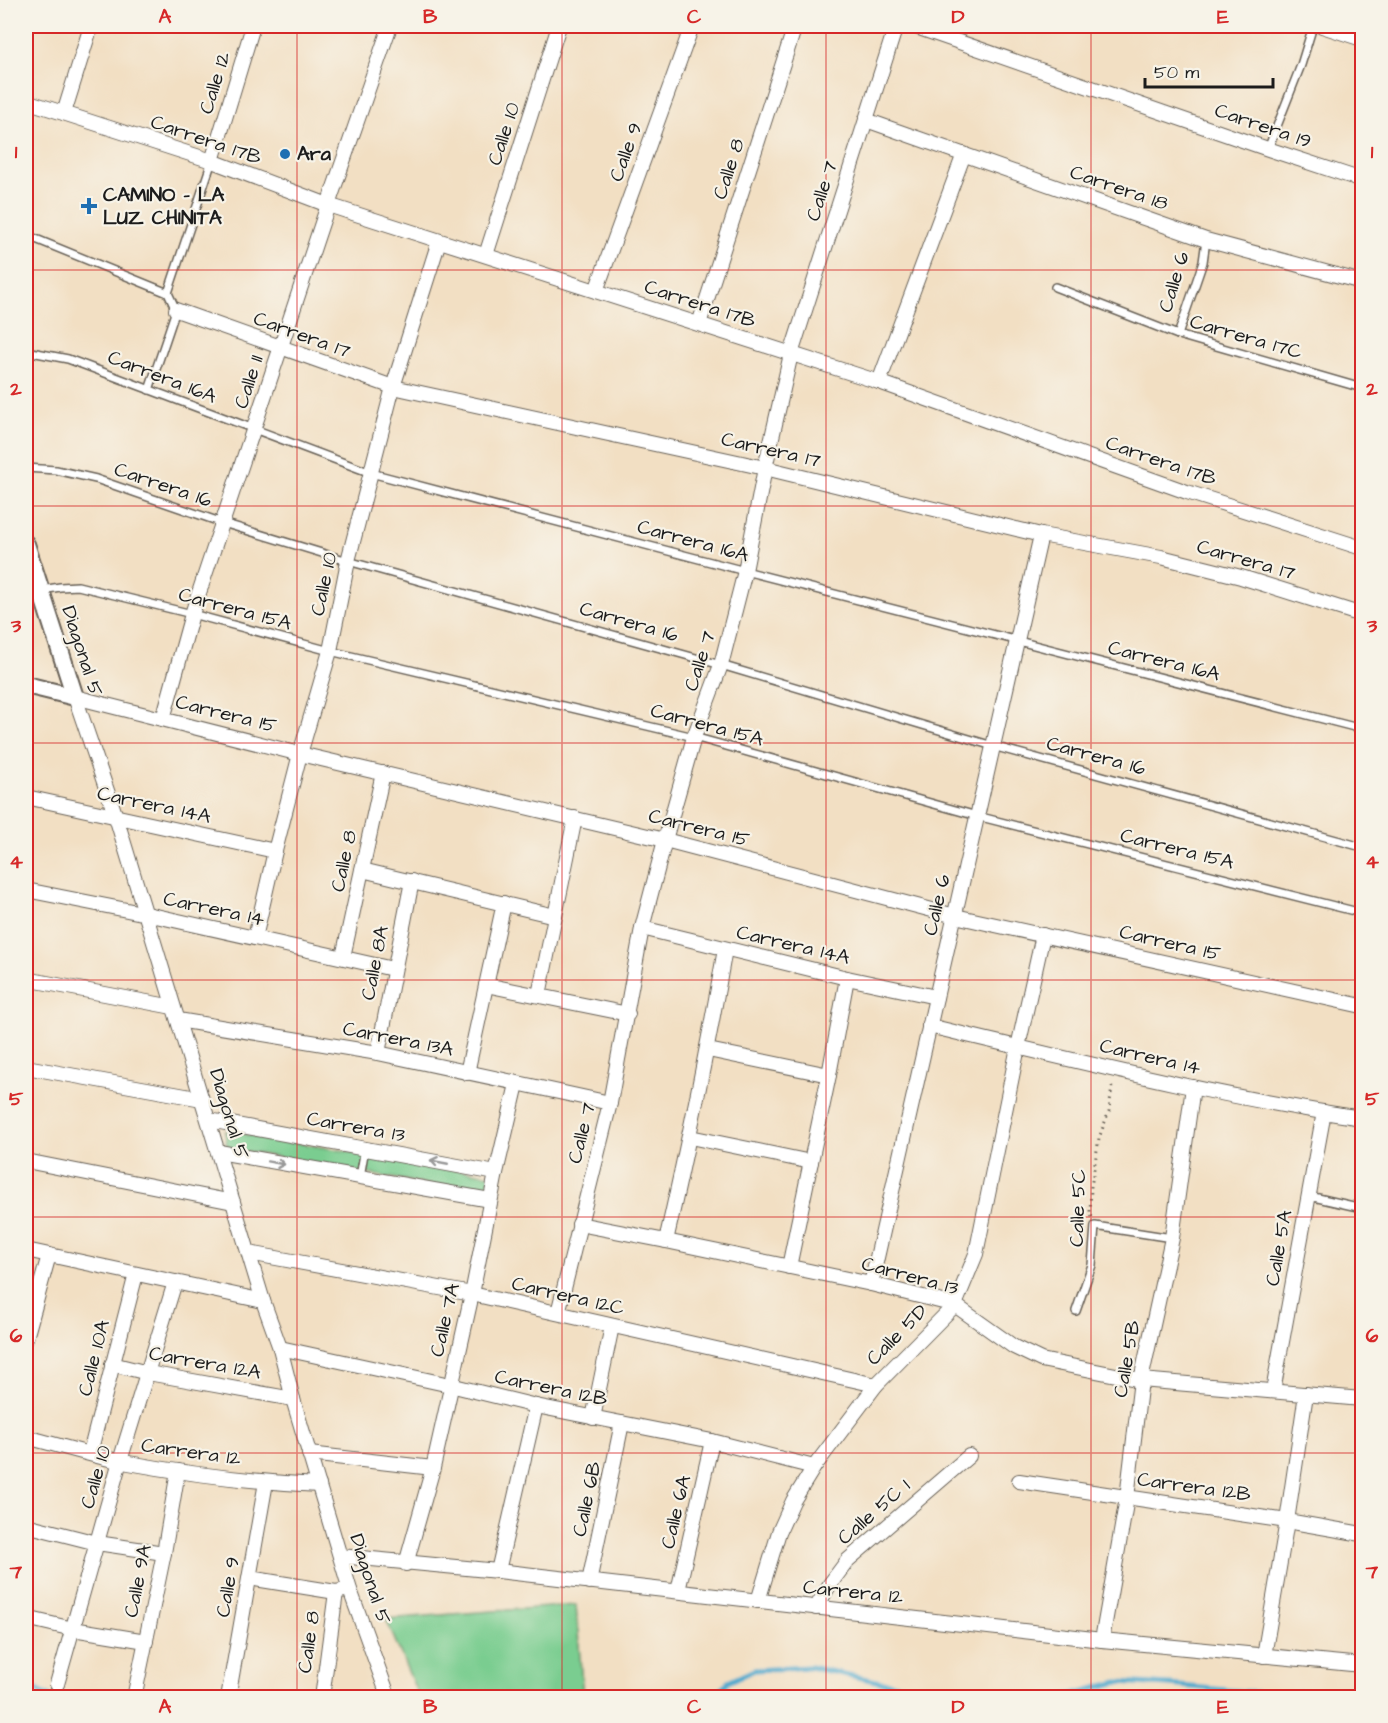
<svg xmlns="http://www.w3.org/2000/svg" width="1388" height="1723" viewBox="0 0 1388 1723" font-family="'Architects Daughter',sans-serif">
<rect width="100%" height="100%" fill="#f7f3e8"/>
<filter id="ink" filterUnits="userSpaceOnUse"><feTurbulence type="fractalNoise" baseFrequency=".0167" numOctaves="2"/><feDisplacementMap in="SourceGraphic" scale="12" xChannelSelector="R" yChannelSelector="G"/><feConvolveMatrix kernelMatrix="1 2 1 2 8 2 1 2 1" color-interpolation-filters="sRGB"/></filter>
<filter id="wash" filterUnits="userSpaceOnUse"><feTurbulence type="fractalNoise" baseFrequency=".008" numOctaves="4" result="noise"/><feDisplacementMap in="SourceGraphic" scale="24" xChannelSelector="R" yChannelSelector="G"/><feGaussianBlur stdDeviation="1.35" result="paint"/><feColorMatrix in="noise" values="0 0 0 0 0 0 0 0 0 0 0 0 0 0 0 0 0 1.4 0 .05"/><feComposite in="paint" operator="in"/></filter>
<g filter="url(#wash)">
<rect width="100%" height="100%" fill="#f2dfc3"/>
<g fill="#7acd90" stroke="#4b7456" stroke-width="1.5">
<path d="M225,1131L491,1175L486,1195L227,1148Z"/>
<path d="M576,1605L583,1697H419L386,1619Z"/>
</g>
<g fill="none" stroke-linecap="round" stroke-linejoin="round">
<g stroke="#50aace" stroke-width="5">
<path d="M26,1684L51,1698"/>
<path d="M710,1698L728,1682L754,1670L810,1667L881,1682L992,1697L1010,1698"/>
<path d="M1051,1698L1074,1694L1118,1682L1169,1685L1270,1694L1362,1689"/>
</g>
</g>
</g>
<g filter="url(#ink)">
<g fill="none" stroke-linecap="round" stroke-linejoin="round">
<defs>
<g id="service">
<path d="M1268,149L1301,65L1313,26"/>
<path d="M26,235L168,293"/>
<path d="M1055,287L1178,335L1362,388"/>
<path d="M1178,335L1203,262L1206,240"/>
<path d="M26,351L68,359L371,473L745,571L1362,729"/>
<path d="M149,390L176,310L168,293L212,161"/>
<path d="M26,468L56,470L96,479L223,523L348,561L721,665L993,746L1362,847"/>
<path d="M42,590L60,587L78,586L192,614L330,651L694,737L977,816L1362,913"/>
<path d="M360,1177L365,1148"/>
<path d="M1309,1196L1362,1208"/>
<path d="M1076,1311L1092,1265L1095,1226L1172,1238"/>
</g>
<g id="minor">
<path d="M913,26L1268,149L1362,180"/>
<path d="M1322,26L1362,39"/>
<path d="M26,101L212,161L328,205L879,382L1187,492L1362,548"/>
<path d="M64,113L91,26"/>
<path d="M866,120L1206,240L1362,282"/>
<path d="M212,161L253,26"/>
<path d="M486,255L559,26"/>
<path d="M596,291L692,26"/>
<path d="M176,310L393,387L765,468L1041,535L1161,557L1241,577L1362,615"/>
<path d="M699,324L795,26"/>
<path d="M879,382L964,154"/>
<path d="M75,697L300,754L665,840L955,916L1362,1006"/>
<path d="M75,697L116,817L263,1301L280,1348L293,1399L350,1590L389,1698"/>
<path d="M163,719L192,614L328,205L390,26"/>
<path d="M26,797L275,851"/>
<path d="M362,870L555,916"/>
<path d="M26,890L147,914L393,969"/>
<path d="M642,928L847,978L936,997"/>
<path d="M255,938L275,851L300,754L330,651L348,561L393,387L439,241"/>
<path d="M343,957L383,773"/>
<path d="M26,979L173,1007"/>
<path d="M486,985L628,1014"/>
<path d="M539,995L575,818"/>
<path d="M178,1020L378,1053L610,1103"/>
<path d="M929,1026C1073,1060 1217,1097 1362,1118"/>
<path d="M708,1050L829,1075"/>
<path d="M378,1053L412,881"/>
<path d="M26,1067L202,1099"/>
<path d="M467,1073L504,903"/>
<path d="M209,1120L496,1173"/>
<path d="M690,1137L811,1162"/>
<path d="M219,1152L490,1200"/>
<path d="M26,1161L233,1202"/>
<path d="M579,1224L666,1241L871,1284L955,1305L1014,1347L1041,1360L1141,1380L1362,1399"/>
<path d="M666,1241C688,1144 708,1047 725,949"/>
<path d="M26,1250L263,1301"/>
<path d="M249,1253L472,1294L876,1385"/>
<path d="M789,1267L829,1075L847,978"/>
<path d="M871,1284L1041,535"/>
<path d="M558,1313L610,1103L642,928L665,840L694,737L721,665L745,571L765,468L791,354L896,26"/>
<path d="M26,1338L49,1255"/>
<path d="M280,1348L450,1385L536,1406L712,1441L814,1467"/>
<path d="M112,1364L148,1373L293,1399"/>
<path d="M1273,1391L1324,1112"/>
<path d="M593,1418L612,1326"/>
<path d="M26,1437C58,1445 90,1455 123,1462C188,1474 253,1482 319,1485"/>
<path d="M90,1453L136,1274"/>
<path d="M309,1454L433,1468"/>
<path d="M1019,1481L1287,1521L1362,1534"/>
<path d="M26,1525L97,1543L164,1553"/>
<path d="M340,1556L498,1571L1102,1640L1362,1665"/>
<path d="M406,1564L433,1468L472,1294L496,1173L517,1084"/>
<path d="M498,1571L536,1406"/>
<path d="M249,1578L336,1592L345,1590"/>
<path d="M589,1582L622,1423"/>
<path d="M678,1591L712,1441"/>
<path d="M758,1601L779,1532L793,1501L814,1467L876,1385L955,1305L976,1254L1018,1047L1043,935"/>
<path d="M816,1608L830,1584L848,1560L969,1456"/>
<path d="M26,1618L73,1629L146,1641"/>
<path d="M1102,1640L1127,1498L1141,1380L1172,1238L1193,1087"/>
<path d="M1264,1656L1287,1521L1306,1394"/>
<path d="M57,1684L120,1461L175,1282"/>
<path d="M134,1698L164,1553L178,1471"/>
<path d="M228,1698L266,1482"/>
<path d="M322,1698L336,1592"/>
</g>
<g id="tertiary">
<path d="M26,544L75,697"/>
<path d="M26,685L75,697"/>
</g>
</defs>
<use href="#service" stroke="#676056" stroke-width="10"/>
<use href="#minor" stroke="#676056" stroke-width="16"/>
<use href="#tertiary" stroke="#676056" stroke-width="20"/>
<g stroke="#676056" stroke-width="3" stroke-dasharray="1.5 4.5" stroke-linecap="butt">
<path d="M26,131L30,117"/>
<path d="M1092,1217L1090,1213L1091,1187L1099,1138L1109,1111L1112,1085"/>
</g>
<use href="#service" stroke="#fff" stroke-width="7"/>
<use href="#minor" stroke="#fff" stroke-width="14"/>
<use href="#tertiary" stroke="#fff" stroke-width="16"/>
</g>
<defs><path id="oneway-shaft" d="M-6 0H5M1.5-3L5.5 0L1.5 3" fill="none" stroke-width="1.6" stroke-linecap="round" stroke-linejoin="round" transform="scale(1.5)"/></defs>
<g stroke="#999">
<use href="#oneway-shaft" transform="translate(439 1162) rotate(-169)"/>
<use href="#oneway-shaft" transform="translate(276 1163) rotate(10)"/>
</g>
</g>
<path fill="none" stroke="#d62828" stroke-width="1.5" stroke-opacity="0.55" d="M297,26V1698M562,26V1698M826,26V1698M1091,26V1698M26,270H1362M26,506H1362M26,743H1362M26,980H1362M26,1217H1362M26,1453H1362"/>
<g fill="#1f6fb2" stroke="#f7f3e8" stroke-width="2">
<circle cx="285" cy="154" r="6"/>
<path d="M86 197h6v6h6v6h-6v6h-6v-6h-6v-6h6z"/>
</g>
<g text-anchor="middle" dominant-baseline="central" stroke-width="4.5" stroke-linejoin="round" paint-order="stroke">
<g font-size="20" fill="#1c1c1c" stroke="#f7f3e8">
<text transform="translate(215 83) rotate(-73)">Calle 12</text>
<text transform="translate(1263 126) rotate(19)">Carrera 19</text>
<text transform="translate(504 134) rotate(-72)">Calle 10</text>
<text transform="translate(206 140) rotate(19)">Carrera 17B</text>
<text transform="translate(626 152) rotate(-70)">Calle 9</text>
<text transform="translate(729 169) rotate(-72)">Calle 8</text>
<text transform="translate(1119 188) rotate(19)">Carrera 18</text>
<text transform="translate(822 191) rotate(-72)">Calle 7</text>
<text transform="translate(1174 282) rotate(-73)">Calle 6</text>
<text transform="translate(700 304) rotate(18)">Carrera 17B</text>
<text transform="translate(302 335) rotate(20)">Carrera 17</text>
<text transform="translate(1246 337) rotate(16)">Carrera 17C</text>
<text transform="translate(162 377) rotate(21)">Carrera 16A</text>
<text transform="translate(249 382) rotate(-72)">Calle 11</text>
<text transform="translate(771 450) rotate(13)">Carrera 17</text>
<text transform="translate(1161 461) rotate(19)">Carrera 17B</text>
<text transform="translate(163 485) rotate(19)">Carrera 16</text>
<text transform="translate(693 541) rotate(15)">Carrera 16A</text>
<text transform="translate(1246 560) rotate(16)">Carrera 17</text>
<text transform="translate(324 584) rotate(-78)">Calle 10</text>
<text transform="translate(235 609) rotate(15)">Carrera 15A</text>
<text transform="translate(629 622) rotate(16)">Carrera 16</text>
<text transform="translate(82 651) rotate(72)">Diagonal 5</text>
<text transform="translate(700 661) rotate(-72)">Calle 7</text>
<text transform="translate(1164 661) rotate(14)">Carrera 16A</text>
<text transform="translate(226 714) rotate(14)">Carrera 15</text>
<text transform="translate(707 725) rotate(15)">Carrera 15A</text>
<text transform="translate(1096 756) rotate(15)">Carrera 16</text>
<text transform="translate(154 805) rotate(12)">Carrera 14A</text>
<text transform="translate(699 828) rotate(14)">Carrera 15</text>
<text transform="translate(1177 849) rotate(14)">Carrera 15A</text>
<text transform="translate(344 861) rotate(-78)">Calle 8</text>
<text transform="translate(937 905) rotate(-77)">Calle 6</text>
<text transform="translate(214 909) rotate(12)">Carrera 14</text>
<text transform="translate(1170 943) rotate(13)">Carrera 15</text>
<text transform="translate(793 945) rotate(13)">Carrera 14A</text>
<text transform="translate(375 963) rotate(-79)">Calle 8A</text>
<text transform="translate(398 1039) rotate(11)">Carrera 13A</text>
<text transform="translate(1150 1057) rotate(13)">Carrera 14</text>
<text transform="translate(229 1114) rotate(73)">Diagonal 5</text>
<text transform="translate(356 1127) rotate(10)">Carrera 13</text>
<text transform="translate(582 1133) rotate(-76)">Calle 7</text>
<text transform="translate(1078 1208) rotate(-88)">Calle 5C</text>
<text transform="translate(1279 1248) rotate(-80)">Calle 5A</text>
<text transform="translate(910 1276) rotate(15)">Carrera 13</text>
<text transform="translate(568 1296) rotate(13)">Carrera 12C</text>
<text transform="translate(445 1320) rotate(-77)">Calle 7A</text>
<text transform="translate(897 1335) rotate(-45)">Calle 5D</text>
<text transform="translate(94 1358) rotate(-76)">Calle 10A</text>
<text transform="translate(1127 1359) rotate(-80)">Calle 5B</text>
<text transform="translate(205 1363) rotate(10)">Carrera 12A</text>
<text transform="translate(551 1388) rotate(12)">Carrera 12B</text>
<text transform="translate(191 1452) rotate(8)">Carrera 12</text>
<text transform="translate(96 1477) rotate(-74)">Calle 10</text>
<text transform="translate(1194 1487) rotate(8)">Carrera 12B</text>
<text transform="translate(587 1499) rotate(-78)">Calle 6B</text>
<text transform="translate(676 1512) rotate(-77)">Calle 6A</text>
<text transform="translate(874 1512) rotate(-41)">Calle 5C 1</text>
<text transform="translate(370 1579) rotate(72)">Diagonal 5</text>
<text transform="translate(138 1581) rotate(-79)">Calle 9A</text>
<text transform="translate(228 1587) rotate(-80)">Calle 9</text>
<text transform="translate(853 1592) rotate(6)">Carrera 12</text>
<text transform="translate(309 1642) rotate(-82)">Calle 8</text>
</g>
<g font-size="20" font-weight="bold" fill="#1c1c1c" stroke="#f7f3e8" text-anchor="start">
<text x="297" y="154">Ara</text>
<text x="103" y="195">CAMINO - LA<tspan x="103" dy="23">LUZ CHINITA</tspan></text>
</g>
</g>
<rect width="1388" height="1723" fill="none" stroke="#f7f3e8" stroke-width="66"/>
<path d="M1145 78v9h128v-9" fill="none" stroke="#1c1c1c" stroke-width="3"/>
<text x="1154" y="78" font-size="18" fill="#1c1c1c" stroke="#f7f3e8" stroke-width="4.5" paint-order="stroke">50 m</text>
<rect x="33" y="33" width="1322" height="1657" fill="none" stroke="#d62828" stroke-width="2"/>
<g font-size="20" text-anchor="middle" font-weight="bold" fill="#d62828">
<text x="165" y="23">A</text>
<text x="430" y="23">B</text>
<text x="694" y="23">C</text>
<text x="958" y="23">D</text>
<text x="1223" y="23">E</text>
<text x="16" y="158">1</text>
<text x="1372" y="158">1</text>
<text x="16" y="395">2</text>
<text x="1372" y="395">2</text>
<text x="16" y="632">3</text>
<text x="1372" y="632">3</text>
<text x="16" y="868">4</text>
<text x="1372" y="868">4</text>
<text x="16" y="1105">5</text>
<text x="1372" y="1105">5</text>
<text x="16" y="1342">6</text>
<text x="1372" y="1342">6</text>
<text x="16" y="1578">7</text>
<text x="1372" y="1578">7</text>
<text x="165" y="1713">A</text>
<text x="430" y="1713">B</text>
<text x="694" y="1713">C</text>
<text x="958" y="1713">D</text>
<text x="1223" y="1713">E</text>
</g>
</svg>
